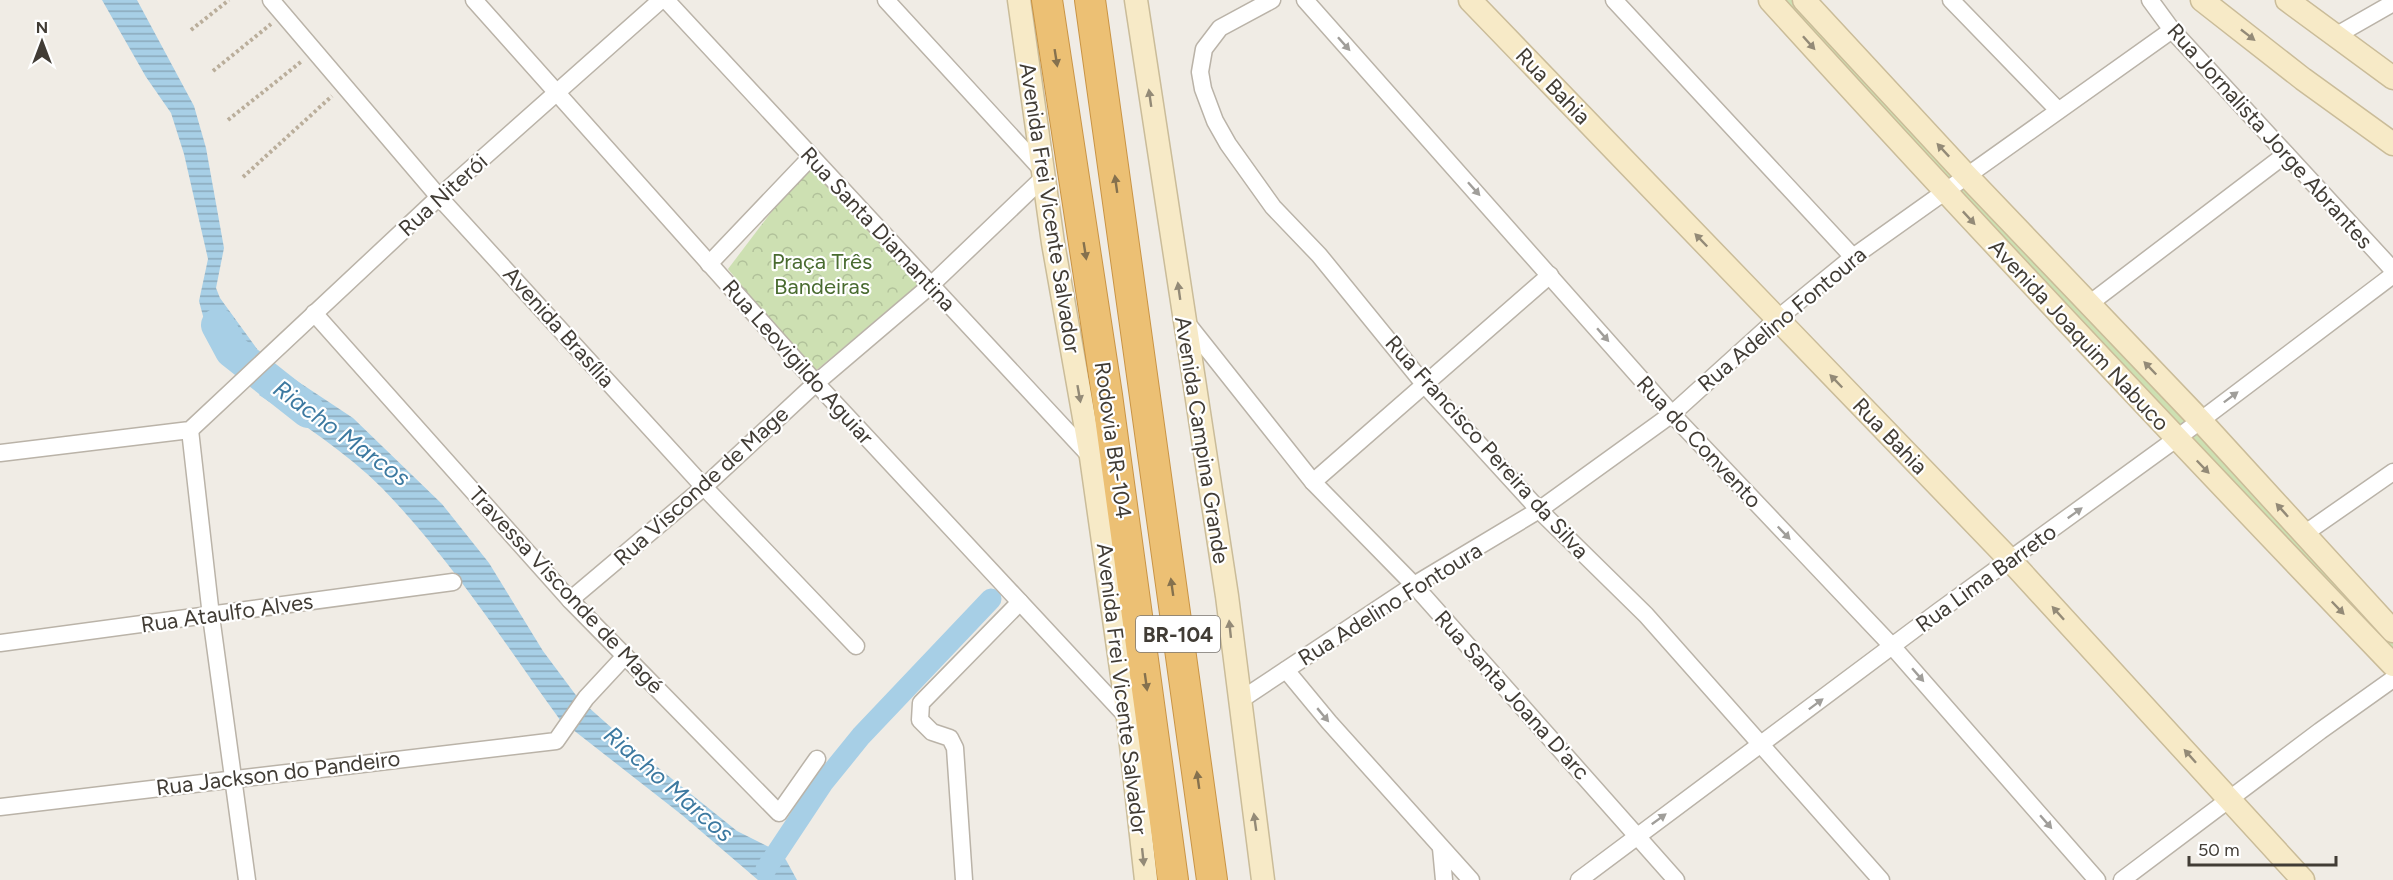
<svg xmlns="http://www.w3.org/2000/svg" width="2393" height="880" viewBox="0 0 2393 880" font-family="Figtree,sans-serif">
<defs>
<pattern id="park-crowns" width="20" height="18" patternUnits="userSpaceOnUse" patternTransform="scale(1.5)"><rect width="20" height="18" fill="#cde0b2"/><path d="M2 6a3 3 0 1 1 6 0M12 15a3 3 0 1 1 6 0" fill="none" stroke="#b1c19a"/></pattern>
<pattern id="water-rules" width="6" height="5" patternUnits="userSpaceOnUse" patternTransform="scale(1.5)"><rect width="6" height="5" fill="#a7cfe6"/><path d="M0 2.5h6" fill="none" stroke="#8aa9bb"/></pattern>
</defs>
<rect width="100%" height="100%" fill="#f0ece5"/>
<g fill="#cde0b2">
<path d="M1772,0H1799L1960,174L1944,186Z"/>
<path d="M1965,178L2194,420L2177,433L1946,191Z"/>
<path d="M2200,423L2393,636V659L2180,439Z"/>
</g>
<path fill="url(#park-crowns)" d="M807,165L926,278L813,373L728,269Z"/>
<g fill="url(#water-rules)">
<path d="M102,0H137L194,106L206,148L224,248L216,288L220,298L257,349L234,371L207,331L199,301L208,259L184,154L171,113L146,77Z"/>
<path d="M285,373L353,418L442,504L489,563L543,651L578,698L563,724C505,644 451,559 382,488C346,452 301,423 259,395Z"/>
<path d="M587,706L641,754L737,831L773,849L786,860L797,880H758L682,815L572,729Z"/>
</g>
<g fill="none" stroke-linecap="round" stroke-linejoin="round">
<path stroke="#a7cfe6" stroke-width="21" d="M766,869L823,783L861,736L991,599"/>
<path stroke="#a7cfe6" stroke-width="34" d="M218,325L232,351L308,411"/>
<defs>
<g id="street">
<path d="M271,0L439,197L704,487L856,646"/>
<path d="M474,0L816,383L1128,718"/>
<path d="M666,0L1091,457"/>
<path d="M886,0L1044,172"/>
<path d="M1272,0L1220,28L1204,49L1200,72L1203,89L1215,121L1228,144L1273,207L1319,255L1424,384L1539,510L1646,615L1881,880"/>
<path d="M1305,0L1672,414L1892,646L2097,880"/>
<path d="M1614,0L1853,257"/>
<path d="M1951,0L2058,110"/>
<path d="M2150,0L2172,30L2393,270"/>
<path d="M2337,35L2393,3"/>
<path d="M709,264L811,157"/>
<path d="M2089,304L2286,154"/>
<path d="M314,313L570,600L779,813L817,759"/>
<path d="M1186,322L1313,482L1414,585L1676,880"/>
<path d="M190,430L211,616L247,880"/>
<path d="M0,453L190,430L439,197L661,0"/>
<path d="M1313,482L1550,275"/>
<path d="M2304,534L2393,472"/>
<path d="M570,600L704,487L816,383L930,286L1044,177"/>
<path d="M0,643L453,582"/>
<path d="M1286,670L1329,722L1471,880"/>
<path d="M1239,701L1414,585L1539,510L1672,414L1777,319L1853,257L2172,30"/>
<path d="M0,807L556,741L586,698L625,656"/>
<path d="M1441,848L1444,880"/>
<path d="M964,880L955,748L950,738L932,732L920,720L921,703L1020,602"/>
<path d="M1579,880L1939,611L2176,439L2393,275"/>
<path d="M2122,880L2320,731L2393,679"/>
</g>
<g id="secondary">
<path d="M1019,0L1053,243L1091,457L1128,718L1146,880"/>
<path d="M1136,0L1227,596L1263,880"/>
<path d="M1470,0L2011,561L2303,880"/>
<path d="M1770,0C1974,225 2183,446 2393,665"/>
<path d="M1804,0L1966,175L2200,420L2393,631"/>
<path d="M2202,0L2303,79L2393,144"/>
<path d="M2287,0L2393,78"/>
</g>
<g id="highway">
<path d="M1047,0L1107,395L1173,880"/>
<path d="M1090,0L1212,880"/>
</g>
</defs>
<use href="#street" stroke="#bab3a8" stroke-width="19"/>
<use href="#secondary" stroke="#cabc99" stroke-width="25"/>
<use href="#highway" stroke="#c99445" stroke-width="32"/>
<g stroke="#baae9b" stroke-width="4" stroke-dasharray="3 3" stroke-linecap="butt">
<path d="M191,30L229,0"/>
<path d="M213,71L271,24"/>
<path d="M228,120L302,61"/>
<path d="M243,177L332,96"/>
</g>
<use href="#street" stroke="#fff" stroke-width="16"/>
<use href="#secondary" stroke="#f7eac7" stroke-width="22"/>
<use href="#highway" stroke="#ecc074" stroke-width="30"/>
</g>
<defs><path id="oneway-solid" d="M-6-.8H1V-3.2L6.5 0L1 3.2V.8H-6Z" transform="scale(1.5)"/></defs>
<g fill="#938a77">
<use href="#oneway-solid" transform="translate(2248 35) rotate(38)"/>
<use href="#oneway-solid" transform="translate(1809 43) rotate(48)"/>
<use href="#oneway-solid" transform="translate(1150 98) rotate(-98)"/>
<use href="#oneway-solid" transform="translate(1943 150) rotate(-133)"/>
<use href="#oneway-solid" transform="translate(1969 218) rotate(47)"/>
<use href="#oneway-solid" transform="translate(1701 240) rotate(-134)"/>
<use href="#oneway-solid" transform="translate(1179 291) rotate(-98)"/>
<use href="#oneway-solid" transform="translate(2150 368) rotate(-134)"/>
<use href="#oneway-solid" transform="translate(1836 381) rotate(-134)"/>
<use href="#oneway-solid" transform="translate(1079 394) rotate(80)"/>
<use href="#oneway-solid" transform="translate(2203 467) rotate(46)"/>
<use href="#oneway-solid" transform="translate(2282 510) rotate(-132)"/>
<use href="#oneway-solid" transform="translate(2338 608) rotate(46)"/>
<use href="#oneway-solid" transform="translate(2058 613) rotate(-132)"/>
<use href="#oneway-solid" transform="translate(1230 629) rotate(-96)"/>
<use href="#oneway-solid" transform="translate(2190 756) rotate(-132)"/>
<use href="#oneway-solid" transform="translate(1255 822) rotate(-98)"/>
<use href="#oneway-solid" transform="translate(1143 857) rotate(84)"/>
</g>
<g fill="#a09e9a">
<use href="#oneway-solid" transform="translate(1344 44) rotate(48)"/>
<use href="#oneway-solid" transform="translate(1474 189) rotate(48)"/>
<use href="#oneway-solid" transform="translate(1603 335) rotate(49)"/>
<use href="#oneway-solid" transform="translate(2231 397) rotate(-37)"/>
<use href="#oneway-solid" transform="translate(2075 513) rotate(-36)"/>
<use href="#oneway-solid" transform="translate(1784 533) rotate(46)"/>
<use href="#oneway-solid" transform="translate(1918 675) rotate(49)"/>
<use href="#oneway-solid" transform="translate(1816 704) rotate(-37)"/>
<use href="#oneway-solid" transform="translate(1323 715) rotate(50)"/>
<use href="#oneway-solid" transform="translate(1659 819) rotate(-36)"/>
<use href="#oneway-solid" transform="translate(2046 822) rotate(49)"/>
</g>
<g fill="#85714e">
<use href="#oneway-solid" transform="translate(1056 58) rotate(81)"/>
<use href="#oneway-solid" transform="translate(1116 184) rotate(-98)"/>
<use href="#oneway-solid" transform="translate(1085 251) rotate(81)"/>
<use href="#oneway-solid" transform="translate(1172 587) rotate(-98)"/>
<use href="#oneway-solid" transform="translate(1146 682) rotate(82)"/>
<use href="#oneway-solid" transform="translate(1198 780) rotate(-98)"/>
</g>
<g text-anchor="middle" dominant-baseline="central" stroke-width="4.5" stroke-linejoin="round" paint-order="stroke">
<rect fill="#fff" stroke="#7a7672" stroke-width="1.5" x="1136" y="616" width="84" height="36" rx="4.5"/>
<g font-size="21" font-weight="bold" fill="#413c35">
<text x="1178" y="634">BR-104</text>
</g>
<g font-size="22" fill="#413c35" stroke="#fff">
<text transform="translate(1553 86) rotate(46)">Rua Bahia</text>
<text transform="translate(2270 136) rotate(48)">Rua Jornalista Jorge Abrantes</text>
<text transform="translate(443 195) rotate(-42)">Rua Niterói</text>
<text transform="translate(1050 208) rotate(81)">Avenida Frei Vicente Salvador</text>
<text transform="translate(878 229) rotate(47)">Rua Santa Diamantina</text>
<text transform="translate(1782 319) rotate(-40)">Rua Adelino Fontoura</text>
<text transform="translate(559 327) rotate(48)">Avenida Brasília</text>
<text transform="translate(2079 335) rotate(47)">Avenida Joaquim Nabuco</text>
<text transform="translate(798 362) rotate(48)">Rua Leovigildo Aguiar</text>
<text transform="translate(1890 436) rotate(46)">Rua Bahia</text>
<text transform="translate(1113 440) rotate(82)">Rodovia BR-104</text>
<text transform="translate(1202 440) rotate(81)">Avenida Campina Grande</text>
<text transform="translate(1699 442) rotate(47)">Rua do Convento</text>
<text transform="translate(1487 447) rotate(48)">Rua Francisco Pereira da Silva</text>
<text transform="translate(701 486) rotate(-42)">Rua Visconde de Mage</text>
<text transform="translate(1986 578) rotate(-36)">Rua Lima Barreto</text>
<text transform="translate(566 590) rotate(47)">Travessa Visconde de Magé</text>
<text transform="translate(1390 604) rotate(-32)">Rua Adelino Fontoura</text>
<text transform="translate(227 613) rotate(-8)">Rua Ataulfo Alves</text>
<text transform="translate(1122 689) rotate(83)">Avenida Frei Vicente Salvador</text>
<text transform="translate(1512 695) rotate(48)">Rua Santa Joana D'arc</text>
<text transform="translate(278 773) rotate(-7)">Rua Jackson do Pandeiro</text>
</g>
<g font-size="22" fill="#496b30" stroke="#fff">
<text x="822" y="261">Praça Três<tspan x="822" dy="25">Bandeiras</tspan></text>
</g>
<g font-size="24" font-style="italic" fill="#3c79a0" stroke="#fff">
<text transform="translate(342 433) rotate(36)">Riacho Marcos</text>
<text transform="translate(669 784) rotate(41)">Riacho Marcos</text>
</g>
</g>
<g transform="translate(42 42)" stroke="#ffffff" stroke-width="4.5" paint-order="stroke">
<path d="M0-4.5L10 22L0 15L-10 22Z" fill="#413c35"/>
<text y="-9" font-size="16" font-weight="bold" text-anchor="middle" fill="#413c35">N</text>
</g>
<path d="M2189 856v9h147v-9" fill="none" stroke="#413c35" stroke-width="3"/>
<text x="2198" y="856" font-size="18" fill="#413c35" stroke="#ffffff" stroke-width="4.5" paint-order="stroke">50 m</text>
</svg>
